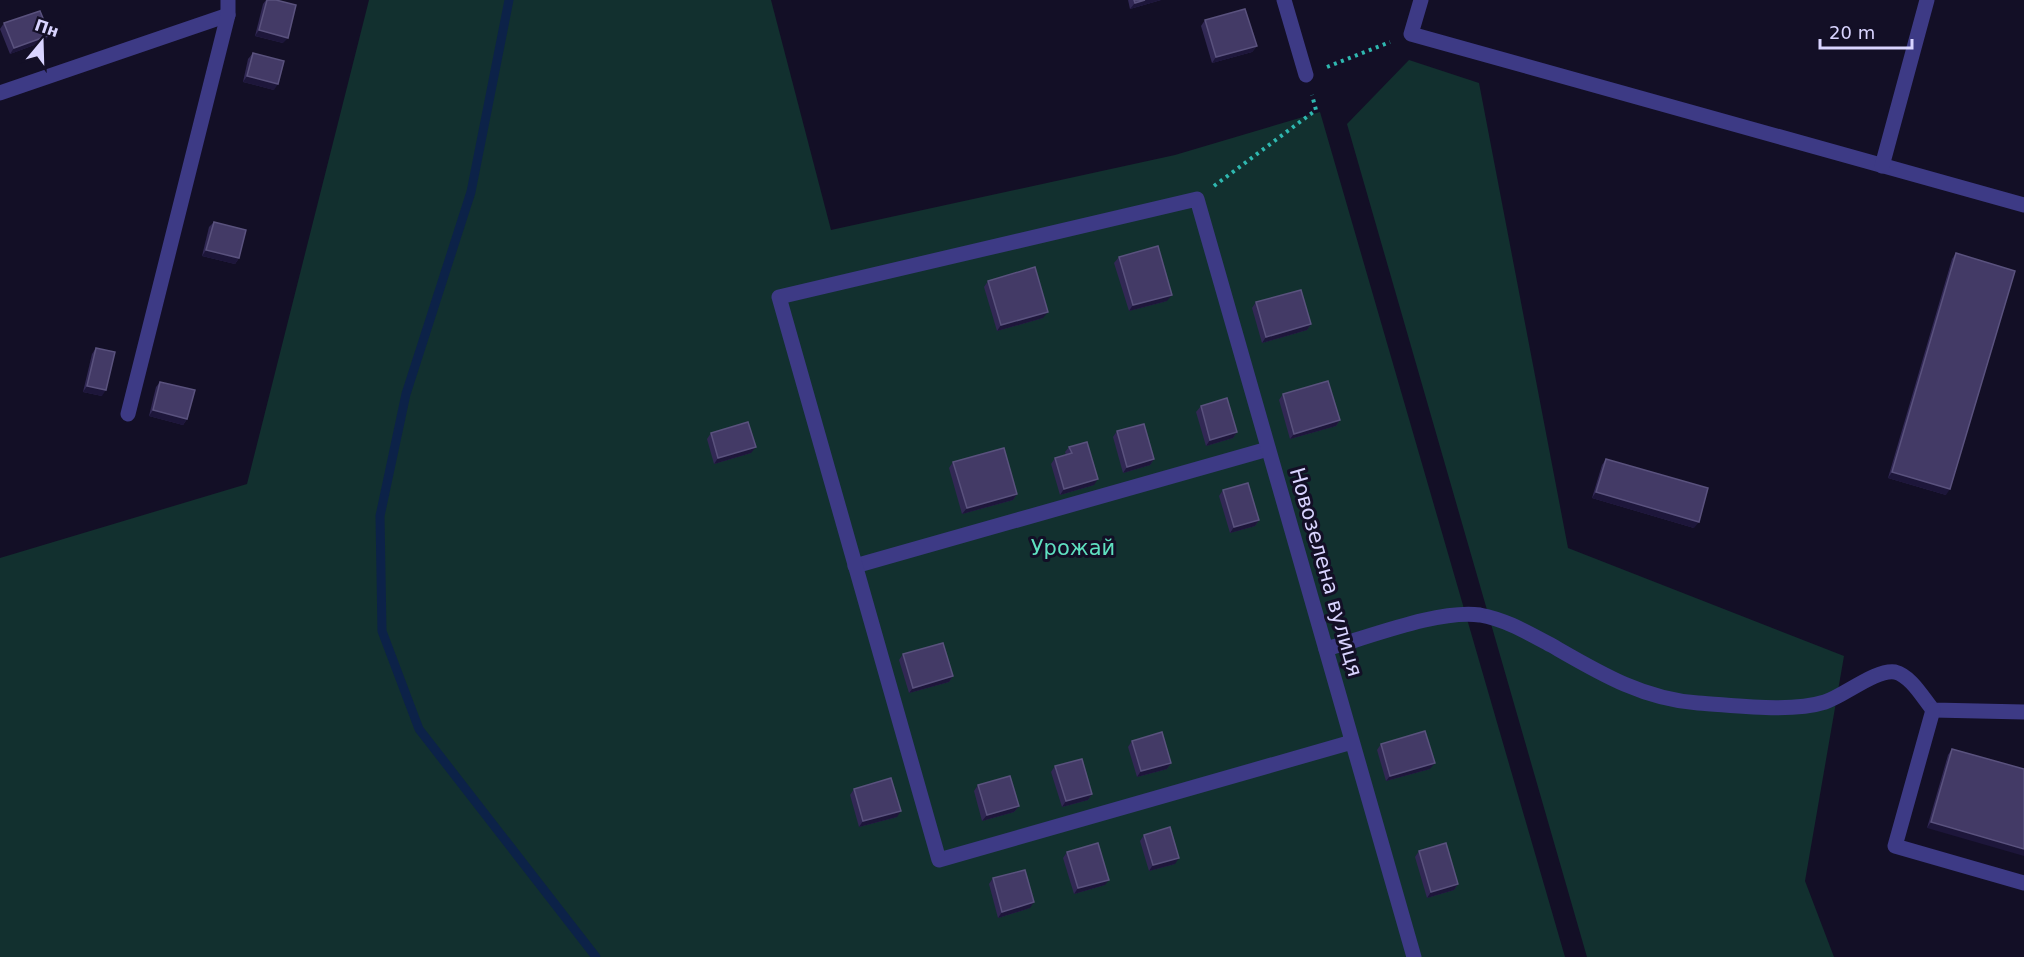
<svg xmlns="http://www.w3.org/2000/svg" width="2024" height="957" viewBox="0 0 2024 957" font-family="'DejaVu Sans',sans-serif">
<rect width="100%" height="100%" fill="#130f26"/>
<g fill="#12302f">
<path d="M369,0H771L831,230L1175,155L1320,112L1565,957H0V558L247,484Z"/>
<path d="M1409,60L1479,83L1568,548L1844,656L1805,881L1834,957H1587L1347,124Z"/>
</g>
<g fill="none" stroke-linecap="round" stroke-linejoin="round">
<path stroke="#0c2248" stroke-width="9" d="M509,0L471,192L406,394L380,516L382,631L419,729L596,957"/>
<g stroke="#2fb8b0" stroke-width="4" stroke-dasharray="3 4.5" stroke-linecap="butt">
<path d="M1327,67L1390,42"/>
<path d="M1214,186L1316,110L1312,95"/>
</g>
<g stroke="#3d3a85" stroke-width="15">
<path d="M1421,0L1411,34L2024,205"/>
<path d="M0,93L228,15"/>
<path d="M1882,166L1927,0"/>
<path d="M128,414L228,15V0"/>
<path d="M855,566L1268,449"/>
<path d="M1326,649C1367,638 1439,609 1480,615C1507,620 1528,633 1551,645C1598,672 1642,699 1698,703C1734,705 1790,713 1825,702C1844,696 1876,669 1895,672C1911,676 1923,698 1933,710L2024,712"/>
<path d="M1933,710L1895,846L2024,883"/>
<path d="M1352,742L939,860L779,297L1197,199L1414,957"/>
</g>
<path stroke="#3d3a85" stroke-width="15" d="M1284,0L1306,75"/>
</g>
<g fill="#312854">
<path d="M266,0H276L283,43L255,36L263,4Z"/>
<path d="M1128,0H1161L1130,9Z"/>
<path d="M1205,20L1257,46L1252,52L1212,63L1201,26Z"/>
<path d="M4,23L45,41L10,54L0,29Z"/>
<path d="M253,53L274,90L243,82L248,59Z"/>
<path d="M214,222L239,258L235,264L202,256L209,227Z"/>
<path d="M1956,253L1946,495L1888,478L1952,259Z"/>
<path d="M1119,257L1167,301L1129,311L1114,263Z"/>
<path d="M988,281L1043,318L997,331L984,287Z"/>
<path d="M1256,302L1311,324L1307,330L1262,343L1252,308Z"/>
<path d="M96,348L102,396L83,392L92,354Z"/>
<path d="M160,382L187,419L183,425L149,416L156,387Z"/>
<path d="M1283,394L1340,420L1336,426L1290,439L1279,400Z"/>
<path d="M1201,406L1237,432L1233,438L1206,446L1196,412Z"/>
<path d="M1117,431L1154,459L1150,465L1123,473L1113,437Z"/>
<path d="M711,433L751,453L714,464L707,439Z"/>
<path d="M1069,447L1094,485L1060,495L1051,464L1055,458L1066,455L1065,452Z"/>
<path d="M1606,459L1694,528L1592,498L1602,465Z"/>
<path d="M953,462L1017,494L1013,500L962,514L949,468Z"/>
<path d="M1223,490L1259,520L1255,526L1230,533L1219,496Z"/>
<path d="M903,654L953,676L949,682L909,693L899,660Z"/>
<path d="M1132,741L1171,763L1167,769L1137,777L1128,747Z"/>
<path d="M1381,744L1430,769L1386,781L1377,750Z"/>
<path d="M1952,749L2024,769L1927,828L1948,755Z"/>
<path d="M1055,766L1092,794L1088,800L1062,807L1051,772Z"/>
<path d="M978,785L1019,806L1014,812L982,821L974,791Z"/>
<path d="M854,789L897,817L859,827L850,795Z"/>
<path d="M1144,835L1175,864L1149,871L1140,841Z"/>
<path d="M1419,851L1458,884L1454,890L1427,898L1415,857Z"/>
<path d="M1067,852L1105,885L1074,894L1063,858Z"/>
<path d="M993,878L1030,908L998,918L989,884Z"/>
</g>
<g fill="#1d163a">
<path d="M1145,0H1161L1130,9L1135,3Z"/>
<path d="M259,30L288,38L283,43L255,36Z"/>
<path d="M50,35L45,41L10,54L14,48Z"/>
<path d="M1257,46L1252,52L1212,63L1216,57Z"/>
<path d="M247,76L278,84L274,90L243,82Z"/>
<path d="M206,250L239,258L235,264L202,256Z"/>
<path d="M1172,295L1167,301L1129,311L1133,305Z"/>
<path d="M1048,312L1043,318L997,331L1001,325Z"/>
<path d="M1311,324L1307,330L1262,343L1266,337Z"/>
<path d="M87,386L106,390L102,396L83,392Z"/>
<path d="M153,410L187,419L183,425L149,416Z"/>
<path d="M1340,420L1336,426L1290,439L1294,434Z"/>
<path d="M1237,432L1233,438L1206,446L1210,440Z"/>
<path d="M756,447L751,453L714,464L718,458Z"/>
<path d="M1154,459L1150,465L1123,473L1127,467Z"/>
<path d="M1892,472L1950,489L1946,495L1888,478Z"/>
<path d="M1098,479L1094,485L1060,495L1064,489Z"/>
<path d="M1596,492L1699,522L1694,528L1592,498Z"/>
<path d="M1017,494L1013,500L962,514L967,508Z"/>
<path d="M1259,520L1255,526L1230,533L1234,527Z"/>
<path d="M953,676L949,682L909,693L913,688Z"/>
<path d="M1171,763L1167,769L1137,777L1141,771Z"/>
<path d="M1435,763L1430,769L1386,781L1390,776Z"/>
<path d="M1092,794L1088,800L1062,807L1066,801Z"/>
<path d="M1019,806L1014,812L982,821L987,815Z"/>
<path d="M901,811L897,817L859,827L863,821Z"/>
<path d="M1931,822L2024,849V856L1927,828Z"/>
<path d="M1179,858L1175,864L1149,871L1153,865Z"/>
<path d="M1109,880L1105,885L1074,894L1078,888Z"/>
<path d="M1458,884L1454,890L1427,898L1431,892Z"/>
<path d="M1034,902L1030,908L998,918L1002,912Z"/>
</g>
<g fill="#433a66" stroke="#5a527e" stroke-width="1.5">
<path d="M267,0H276L296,5L288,38L259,30Z"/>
<path d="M1134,0H1145L1135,3Z"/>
<path d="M1245,9L1257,46L1216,57L1205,20Z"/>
<path d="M40,11L50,35L14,48L4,23Z"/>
<path d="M253,53L284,61L278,84L247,76Z"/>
<path d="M214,222L246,230L239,258L206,250Z"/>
<path d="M1158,246L1172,295L1133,305L1119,257Z"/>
<path d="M1956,253L2015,271L1950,489L1892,472Z"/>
<path d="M1035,267L1048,312L1001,325L988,281Z"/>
<path d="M1301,290L1311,324L1266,337L1256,302Z"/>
<path d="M96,348L115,352L106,390L87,386Z"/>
<path d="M1328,381L1340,420L1294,434L1283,394Z"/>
<path d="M160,382L195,390L187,419L153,410Z"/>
<path d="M1227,398L1237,432L1210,440L1201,406Z"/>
<path d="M748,422L756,447L718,458L711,433Z"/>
<path d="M1144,424L1154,459L1127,467L1117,431Z"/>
<path d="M1087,442L1098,479L1064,489L1055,458L1072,453L1069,447Z"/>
<path d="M1004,448L1017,494L967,508L953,462Z"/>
<path d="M1606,459L1708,488L1699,522L1596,492Z"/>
<path d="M1248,483L1259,520L1234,527L1223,490Z"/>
<path d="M943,643L953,676L913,688L903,654Z"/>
<path d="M1425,731L1435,763L1390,776L1381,744Z"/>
<path d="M1162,732L1171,763L1141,771L1132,741Z"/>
<path d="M1952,749L2024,769V849L1931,822Z"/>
<path d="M1082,759L1092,794L1066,801L1055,766Z"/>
<path d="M1010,776L1019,806L987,815L978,785Z"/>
<path d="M891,778L901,811L863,821L854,789Z"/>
<path d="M1170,827L1179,858L1153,865L1144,835Z"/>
<path d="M1098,843L1109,880L1078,888L1067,852Z"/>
<path d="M1446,843L1458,884L1431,892L1419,851Z"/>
<path d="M1025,870L1034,902L1002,912L993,878Z"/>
</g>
<g text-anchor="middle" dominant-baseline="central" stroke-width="6" stroke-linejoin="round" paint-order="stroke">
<g font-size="21" fill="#5fe0c0" stroke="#130f26">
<text x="1073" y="548">Урожай</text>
</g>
<g font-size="21" fill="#d9d4ff" stroke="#130f26">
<text transform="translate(1326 572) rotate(74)">Новозелена вулиця</text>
</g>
</g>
<g transform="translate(42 42) rotate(19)" stroke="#130f26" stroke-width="4.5" paint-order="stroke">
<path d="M0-4.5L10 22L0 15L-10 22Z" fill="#d9d4ff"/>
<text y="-9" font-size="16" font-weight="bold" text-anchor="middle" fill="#d9d4ff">Пн</text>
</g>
<path d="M1820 39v9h92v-9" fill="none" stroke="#d9d4ff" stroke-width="3"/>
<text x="1829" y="39" font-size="18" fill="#d9d4ff" stroke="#130f26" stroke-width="4.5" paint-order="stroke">20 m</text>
</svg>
